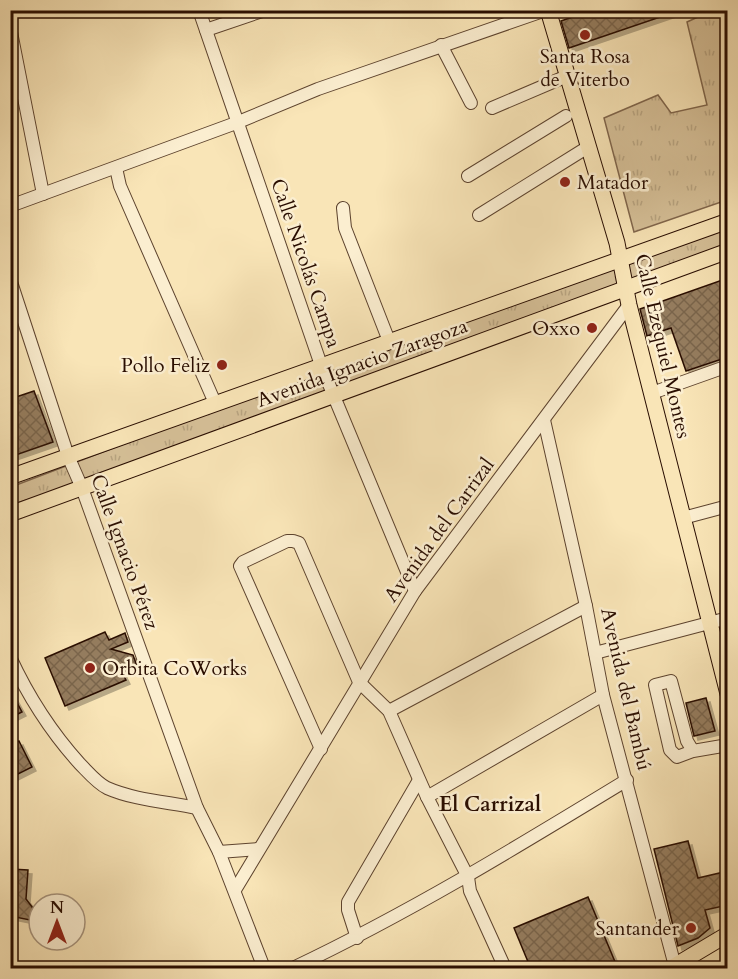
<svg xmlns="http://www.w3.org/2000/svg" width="738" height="979" viewBox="0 0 738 979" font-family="Cardo,serif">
<defs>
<pattern id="park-tufts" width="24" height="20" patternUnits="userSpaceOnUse" patternTransform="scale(1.5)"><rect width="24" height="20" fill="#d6c098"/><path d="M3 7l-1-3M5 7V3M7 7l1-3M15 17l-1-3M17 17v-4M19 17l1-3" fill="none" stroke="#b8a481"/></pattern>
<pattern id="building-cross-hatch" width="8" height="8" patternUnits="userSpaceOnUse" patternTransform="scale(1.5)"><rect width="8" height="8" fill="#957d5f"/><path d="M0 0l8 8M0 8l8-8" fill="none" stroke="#7a654c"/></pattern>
<filter id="shadow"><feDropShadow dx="4" dy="4" stdDeviation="0" flood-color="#0004"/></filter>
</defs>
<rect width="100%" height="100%" fill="#f9e5b7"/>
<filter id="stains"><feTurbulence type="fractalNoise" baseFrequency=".00333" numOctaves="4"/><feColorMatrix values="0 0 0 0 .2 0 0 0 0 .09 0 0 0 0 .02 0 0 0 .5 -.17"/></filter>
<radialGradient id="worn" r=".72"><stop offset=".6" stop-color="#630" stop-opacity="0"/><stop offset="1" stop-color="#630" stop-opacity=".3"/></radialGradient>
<g fill="url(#park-tufts)" stroke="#80664c" stroke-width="1.5">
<path d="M698,11H727V200L634,232L604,118L658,95L671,113L707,105L687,22L700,16Z"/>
<path d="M727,229V245L67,487L11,505V487L155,432Z"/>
</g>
<g fill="url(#building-cross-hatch)" stroke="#290d00" stroke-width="1.5" filter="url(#shadow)">
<path d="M592,10H675V12L569,48L561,21Z"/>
<path d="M728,278V357L686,371L671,328L647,336L640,309Z"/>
<path d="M34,391L53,442L10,457V399Z"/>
<path d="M105,632L109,640L125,633L128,642L111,649L133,655L137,666L122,672L126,680L65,706L45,658Z"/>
<path d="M10,690L22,712L10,718Z"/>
<path d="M706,698L715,731L694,736L686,703Z"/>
<path d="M19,741L32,767L10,778V745Z"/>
<path d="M688,841L698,878L728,871V905L705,910L710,928L698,938L678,946L654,849Z"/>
<path d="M10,869L28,870L26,899L39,916L35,921L10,916Z"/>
<path d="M588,897L618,969H531L514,928Z"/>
</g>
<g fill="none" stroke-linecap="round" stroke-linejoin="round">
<defs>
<g id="minor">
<path d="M199,10L321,365L415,591"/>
<path d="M10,27L43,194"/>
<path d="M206,30L265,10"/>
<path d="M441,45L471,103"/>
<path d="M492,108L567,76"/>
<path d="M116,168L120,186L215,403"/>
<path d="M468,176L566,116"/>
<path d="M10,206L236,123L318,89L546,10"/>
<path d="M343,208L345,228L389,341"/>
<path d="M479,215L588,147"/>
<path d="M10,279L68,456L82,488L197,808L219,852L264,968"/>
<path d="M652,393L728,366"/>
<path d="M544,420L586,606L603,695L675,966"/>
<path d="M683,518L728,506"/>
<path d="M595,653L728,618"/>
<path d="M10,657C28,696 51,732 80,764C88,772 97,783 107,788C134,800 168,802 197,808"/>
<path d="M389,711L586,606"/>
<path d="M321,749L240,566L243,562L287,541H293L299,543L359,682L389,711L427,797L468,877L470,891L505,968"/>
<path d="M693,751L687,741L671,681L655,685L670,750L677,757L693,751L728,745"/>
<path d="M427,797L603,695"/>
<path d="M219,852L259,849"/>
<path d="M235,890L415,591L629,305"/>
<path d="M357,938L348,910V902L419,780"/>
<path d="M293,968C409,913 517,847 627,780"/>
</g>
<g id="major">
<path d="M548,10L617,243L629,305L728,694"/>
<path d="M10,477L728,221"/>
<path d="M10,514L728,251"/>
<path d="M671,968L728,934"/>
</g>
</defs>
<use href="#minor" stroke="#5d432e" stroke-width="14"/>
<use href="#major" stroke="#290d00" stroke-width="17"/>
<use href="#minor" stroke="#fbeed0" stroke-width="12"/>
<use href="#major" stroke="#f9e5b7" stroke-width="15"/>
</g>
<g fill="#8f2418" stroke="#fbeed0" stroke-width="2">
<circle cx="585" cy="35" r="6"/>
<circle cx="565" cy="182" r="6"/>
<circle cx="592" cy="328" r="6"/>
<circle cx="222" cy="365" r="6"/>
<circle cx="90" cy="668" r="6"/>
<circle cx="691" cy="928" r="6"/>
</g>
<g text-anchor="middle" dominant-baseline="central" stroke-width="5" stroke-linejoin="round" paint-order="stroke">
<g font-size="20" fill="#290d00" stroke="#fbeed0" text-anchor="end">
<text x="585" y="56" text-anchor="middle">Santa Rosa<tspan x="585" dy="23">de Viterbo</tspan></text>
<text x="577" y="182" text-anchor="start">Matador</text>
<text x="580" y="328">Oxxo</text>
<text x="210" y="365">Pollo Feliz</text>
<text x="102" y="668" text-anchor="start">Orbita CoWorks</text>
<text x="679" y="928">Santander</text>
</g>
<g font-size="20" fill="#290d00" stroke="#fbeed0">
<text transform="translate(306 263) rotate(71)">Calle Nicolás Campa</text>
<text transform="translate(663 346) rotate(77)">Calle Ezequiel Montes</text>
<text transform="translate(362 363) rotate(-20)">Avenida Ignacio Zaragoza</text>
<text transform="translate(439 530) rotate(-54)">Avenida del Carrizal</text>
<text transform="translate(125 552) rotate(70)">Calle Ignacio Pérez</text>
<text transform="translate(626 689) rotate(77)">Avenida del Bambú</text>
</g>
<g font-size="21" font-weight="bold" fill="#290d00" stroke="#fbeed0">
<text x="490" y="804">El Carrizal</text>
</g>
</g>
<rect width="738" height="979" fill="none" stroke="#f9e5b7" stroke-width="36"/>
<rect x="12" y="12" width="714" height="955" fill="none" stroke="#290d00" stroke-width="3"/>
<rect x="18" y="18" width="702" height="943" fill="none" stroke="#290d00" stroke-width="1.5"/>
<g transform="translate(57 922)"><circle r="28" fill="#fbeed0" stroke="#a7947d" stroke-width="1.5"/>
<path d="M0-4.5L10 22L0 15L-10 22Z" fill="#8f2418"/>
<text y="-9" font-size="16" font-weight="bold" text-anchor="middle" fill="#290d00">N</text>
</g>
<rect width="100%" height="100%" filter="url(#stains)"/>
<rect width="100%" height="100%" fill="url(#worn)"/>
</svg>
